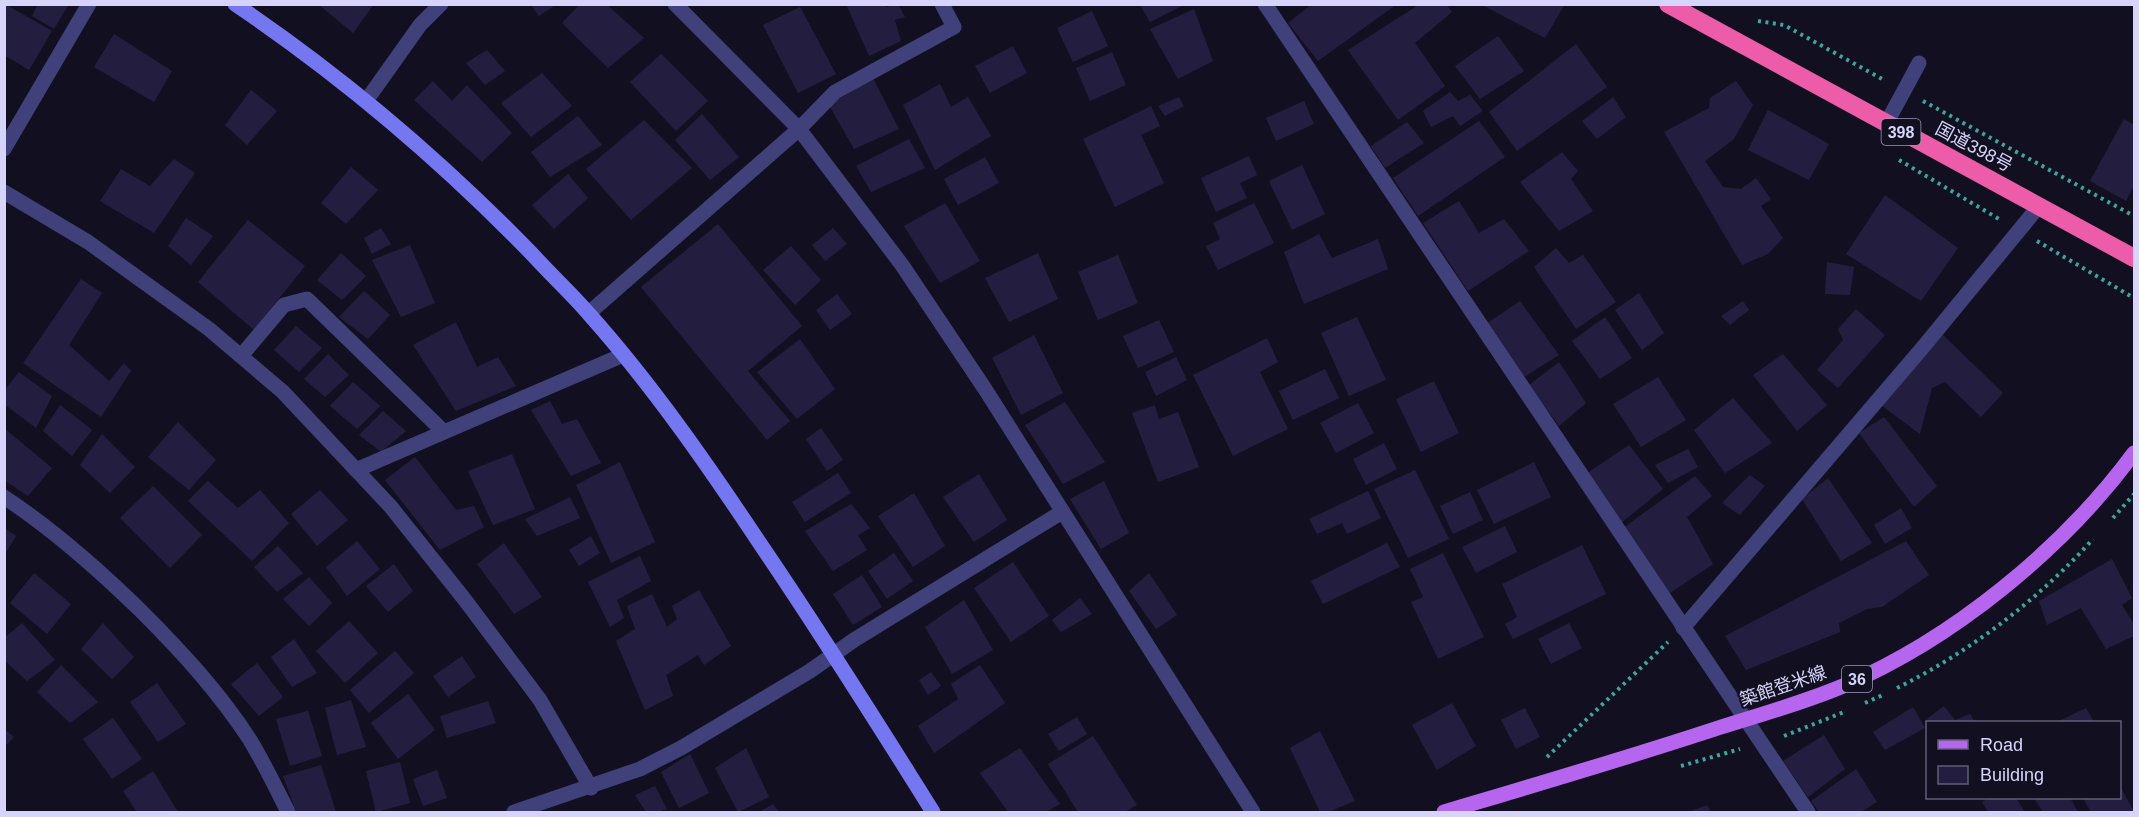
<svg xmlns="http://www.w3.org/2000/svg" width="2139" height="817" viewBox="0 0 2139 817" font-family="Helvetica,'Noto Sans JP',sans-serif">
<rect width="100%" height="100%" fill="#121020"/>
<g fill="#231e3f">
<path d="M5,4L52,31L29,70L4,55Z"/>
<path d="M38,4H69L54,29L32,16Z"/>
<path d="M318,4H374L353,33Z"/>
<path d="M530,4H557L539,16Z"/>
<path d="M580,4H606L644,38L608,68L562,23Z"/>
<path d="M846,4H885L886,7L898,4L905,17L895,20L901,41L869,56Z"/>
<path d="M1312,4H1397L1318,61L1288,23Z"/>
<path d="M1420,4H1446L1452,12L1415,43L1445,86L1398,120L1348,50Z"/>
<path d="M1485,4H1565L1545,38L1484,6Z"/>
<path d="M1140,5H1184L1150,22Z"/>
<path d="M800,7L836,74L798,93L763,25Z"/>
<path d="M1194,9L1213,61L1178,79L1150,29Z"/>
<path d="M1092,11L1108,46L1073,62L1057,28Z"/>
<path d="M114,34L172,71L154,102L94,67Z"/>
<path d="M1498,36L1524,71L1480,99L1455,66Z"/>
<path d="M1576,44L1607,87L1517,151L1489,112Z"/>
<path d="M1013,46L1027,73L990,93L975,66Z"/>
<path d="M487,50L505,71L485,85L466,63Z"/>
<path d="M1112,52L1126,85L1090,101L1076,68Z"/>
<path d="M661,54L708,101L676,131L630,82Z"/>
<path d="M542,73L572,106L531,137L501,103Z"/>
<path d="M873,78L899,129L854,149L829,105Z"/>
<path d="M433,81L452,101L467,85L512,133L482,162L414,100Z"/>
<path d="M1736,81L1753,105L1734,139L1705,161L1723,187L1741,189L1756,178L1771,199L1761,206L1783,238L1768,254L1742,265L1664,132L1709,108L1710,98Z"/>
<path d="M940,84L951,107L968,97L991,136L935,170L903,105Z"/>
<path d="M251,90L277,111L247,145L225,125Z"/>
<path d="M1450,92L1458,101L1470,95L1483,111L1460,126L1453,116L1431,127L1423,111Z"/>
<path d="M1179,97L1184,106L1165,116L1158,106Z"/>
<path d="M1613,97L1626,117L1597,139L1582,121Z"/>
<path d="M1304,101L1314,124L1276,141L1266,118Z"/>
<path d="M1151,106L1160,126L1141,135L1164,183L1115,207L1083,139Z"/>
<path d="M1768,110L1829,144L1809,180L1748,150Z"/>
<path d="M702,114L739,157L710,180L675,140Z"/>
<path d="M578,116L602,145L550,177L531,152Z"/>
<path d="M2124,119L2134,125V186L2126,201L2090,181Z"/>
<path d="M644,120L692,168L631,220L586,169Z"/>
<path d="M1479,121L1505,157L1418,216L1393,178Z"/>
<path d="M1407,122L1424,143L1385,168L1371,146Z"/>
<path d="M909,139L925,168L871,192L856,166Z"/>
<path d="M1562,152L1578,171L1571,179L1593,211L1559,231L1520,182Z"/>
<path d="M1249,156L1257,175L1240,183L1247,198L1216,212L1201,178Z"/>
<path d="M985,157L999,183L958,205L944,179Z"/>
<path d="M174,159L195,173L154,233L100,201L121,169L150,186Z"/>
<path d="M1302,165L1325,214L1292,230L1269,181Z"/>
<path d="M351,167L378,190L346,224L321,203Z"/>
<path d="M568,174L588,198L554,229L532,205Z"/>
<path d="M1885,195L1958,248L1921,301L1846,254Z"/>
<path d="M1459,201L1479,233L1504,219L1529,251L1468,291L1423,223Z"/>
<path d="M945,203L980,261L940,283L904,226Z"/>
<path d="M1254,203L1274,243L1218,270L1206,246L1220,239L1213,223Z"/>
<path d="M186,218L213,236L191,265L168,246Z"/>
<path d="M248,220L305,266L254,330L198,282Z"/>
<path d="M718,224L802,326L748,371L790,421L767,440L641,287Z"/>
<path d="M381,228L391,244L372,254L364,238Z"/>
<path d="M833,228L847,244L825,261L812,245Z"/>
<path d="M1319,234L1332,258L1378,239L1388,269L1304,304L1284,252Z"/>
<path d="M410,245L435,303L401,317L372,260Z"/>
<path d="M791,246L821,280L795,305L763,270Z"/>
<path d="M1556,248L1569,263L1583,255L1616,302L1576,329L1534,267Z"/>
<path d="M341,253L366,276L342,300L317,280Z"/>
<path d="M1038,253L1058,299L1009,322L985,278Z"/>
<path d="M1118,255L1138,303L1098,320L1078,272Z"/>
<path d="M1827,262L1854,267L1850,295L1825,294Z"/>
<path d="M81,279L102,293L69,345L109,381L124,363L131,371L101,417L23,363Z"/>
<path d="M364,291L390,315L368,339L339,317Z"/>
<path d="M1639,293L1664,333L1642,350L1615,310Z"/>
<path d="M837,294L852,314L830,330L816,310Z"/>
<path d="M1520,301L1559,355L1524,377L1486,324Z"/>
<path d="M1743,301L1749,310L1730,325L1721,316Z"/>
<path d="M1856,309L1885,335L1838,388L1817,370L1843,340L1838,329Z"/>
<path d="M1357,317L1386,380L1349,396L1321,333Z"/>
<path d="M1605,317L1632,358L1600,379L1572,341Z"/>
<path d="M1159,320L1174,352L1138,368L1123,336Z"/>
<path d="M456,322L477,367L498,357L516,386L456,411L413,345Z"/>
<path d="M296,326L322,348L299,372L274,350Z"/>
<path d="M1942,334L2003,393L1981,417L1945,382L1932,388L1920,434L1881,405Z"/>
<path d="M1034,335L1063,393L1021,415L992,358Z"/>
<path d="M1267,338L1278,362L1260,372L1288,429L1233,456L1193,375Z"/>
<path d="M800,339L835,389L797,419L757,372Z"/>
<path d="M328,354L349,375L325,397L304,379Z"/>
<path d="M1783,354L1827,405L1797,431L1753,375Z"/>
<path d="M1176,357L1187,380L1156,396L1145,372Z"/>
<path d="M1559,362L1586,403L1559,426L1529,385Z"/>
<path d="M1325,369L1339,398L1293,420L1279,391Z"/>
<path d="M19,372L52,396L36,428L4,404V391Z"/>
<path d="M1658,377L1686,420L1641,447L1613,404Z"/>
<path d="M1434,381L1459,433L1421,452L1396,399Z"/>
<path d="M353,382L380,406L357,429L330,406Z"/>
<path d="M1733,398L1772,443L1725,473L1694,430Z"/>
<path d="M550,401L562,424L577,419L601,463L571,476L531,410Z"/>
<path d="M1065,402L1105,462L1063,484L1025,425Z"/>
<path d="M1358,403L1374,433L1336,453L1320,423Z"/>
<path d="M60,405L92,430L72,456L43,431Z"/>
<path d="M1155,405L1159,419L1178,412L1199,467L1158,482L1132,413Z"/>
<path d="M383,411L406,431L381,452L359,435Z"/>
<path d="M1884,417L1937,486L1914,507L1859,433Z"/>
<path d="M178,422L216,460L189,490L148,457Z"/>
<path d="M4,428L52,468L28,496L4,480Z"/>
<path d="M821,428L843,460L827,471L806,439Z"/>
<path d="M102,434L135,467L110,493L80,465Z"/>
<path d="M1384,443L1397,469L1366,485L1353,459Z"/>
<path d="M1629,445L1663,489L1621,523L1586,474Z"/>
<path d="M1688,449L1698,467L1668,483L1655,465Z"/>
<path d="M512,454L535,509L493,525L468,471Z"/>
<path d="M415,457L456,510L474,506L484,527L440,550L385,480Z"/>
<path d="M620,462L655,542L611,563L576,485Z"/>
<path d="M1534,462L1551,497L1494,524L1477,490Z"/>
<path d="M1415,470L1449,539L1408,558L1374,489Z"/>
<path d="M838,473L851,493L805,522L792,502Z"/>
<path d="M979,474L1007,520L974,542L943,497Z"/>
<path d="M1750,475L1765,486L1740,515L1722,503Z"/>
<path d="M1695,476L1712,496L1687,517L1713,564L1667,595L1623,528Z"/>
<path d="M1828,478L1872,543L1841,561L1802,499Z"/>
<path d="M208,481L238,508L260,490L289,523L252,561L188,501Z"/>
<path d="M1104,481L1129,533L1101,549L1070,499Z"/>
<path d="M153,486L202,535L170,568L120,518Z"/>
<path d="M320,490L348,520L317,546L291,514Z"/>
<path d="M1368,491L1381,518L1347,534L1342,523L1317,534L1309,519Z"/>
<path d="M1470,492L1483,520L1453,534L1440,506Z"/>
<path d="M914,493L945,546L913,567L878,516Z"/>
<path d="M570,497L580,518L537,536L525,519Z"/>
<path d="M851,504L870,528L858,535L867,550L833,571L805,531Z"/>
<path d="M1901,508L1912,528L1885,544L1874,525Z"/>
<path d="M1505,526L1517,552L1476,573L1462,547Z"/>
<path d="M4,528L16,536L4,556Z"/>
<path d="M591,536L600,553L579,566L569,550Z"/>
<path d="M357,541L380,569L347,596L326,567Z"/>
<path d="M1906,541L1929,575L1882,607L1867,609L1839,623L1840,632L1746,670L1725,636Z"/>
<path d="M504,543L542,597L514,614L477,564Z"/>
<path d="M1387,543L1400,567L1323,604L1311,581Z"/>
<path d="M1582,545L1606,594L1513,639L1505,624L1517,617L1502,584Z"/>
<path d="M278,546L303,573L277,592L254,567Z"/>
<path d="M894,553L913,581L887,599L868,571Z"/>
<path d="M1443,553L1484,637L1438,659L1411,602L1423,597L1410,569Z"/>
<path d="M640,556L651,581L617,600L624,618L610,627L588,582Z"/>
<path d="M2112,559L2132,598L2122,605L2134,624V636L2106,649L2081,608L2047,625L2039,601Z"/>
<path d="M1013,562L1049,616L1011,642L974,588Z"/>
<path d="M394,564L413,591L388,612L366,586Z"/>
<path d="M34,573L71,604L47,634L10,603Z"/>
<path d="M1149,573L1177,615L1156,629L1129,591Z"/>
<path d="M862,575L882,607L853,625L833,594Z"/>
<path d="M309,577L332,603L309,626L283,599Z"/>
<path d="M699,590L731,646L704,665L698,655L666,675L673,696L645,710L616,641L635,629L627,606L652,594L667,627L677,619L672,606Z"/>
<path d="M1080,598L1092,614L1061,632L1052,620Z"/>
<path d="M964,600L993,650L952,674L925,627Z"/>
<path d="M349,621L378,653L345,683L316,651Z"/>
<path d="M22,623L55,660L27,681L4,660V634L7,636Z"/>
<path d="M103,623L134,657L112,679L81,649Z"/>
<path d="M1569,623L1582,648L1551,664L1538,639Z"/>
<path d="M294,639L317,673L292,687L271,657Z"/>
<path d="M395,651L414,673L369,713L350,690Z"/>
<path d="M462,656L476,677L448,697L433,676Z"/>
<path d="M257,663L283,697L259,716L231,684Z"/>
<path d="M61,665L98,702L70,723L37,692Z"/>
<path d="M980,665L1005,703L934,753L918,726L958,699L951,684Z"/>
<path d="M931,672L941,686L928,695L919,680Z"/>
<path d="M157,683L186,724L158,742L130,702Z"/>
<path d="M408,694L435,730L398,759L371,723Z"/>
<path d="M351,700L366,747L337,755L325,708Z"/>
<path d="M488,701L496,723L447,738L440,716Z"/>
<path d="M1452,703L1476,746L1437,770L1412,725Z"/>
<path d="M1944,706L1955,720L1970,714L1975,722H1929L1927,719Z"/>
<path d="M1913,707L1925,728L1885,750L1873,732Z"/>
<path d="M1525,708L1540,737L1516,749L1501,720Z"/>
<path d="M2086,708L2094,722H2057Z"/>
<path d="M308,711L322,756L290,766L276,719Z"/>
<path d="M1077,717L1087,734L1059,751L1048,734Z"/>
<path d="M113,718L142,759L112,779L83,739Z"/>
<path d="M4,729L14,737L4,747Z"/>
<path d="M1320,731L1355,801L1328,812H1320L1290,748Z"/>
<path d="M1824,735L1845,769L1808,797L1783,761Z"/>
<path d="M1093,736L1137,805L1125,812H1078L1048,764Z"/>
<path d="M746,748L769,797L738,812L715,768Z"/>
<path d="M1020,748L1060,804L1046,812H1008L980,773Z"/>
<path d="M690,754L709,793L679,808L661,772Z"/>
<path d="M400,762L410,803L376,812L366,771Z"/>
<path d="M321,765L336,812H296L283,776Z"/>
<path d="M1856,769L1877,802L1861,812H1819L1811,801Z"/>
<path d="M437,770L447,798L423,806L413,779Z"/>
<path d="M153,771L178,812H137L123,791Z"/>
<path d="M655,786L667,809L657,812H646L635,795Z"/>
<path d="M2120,786L2134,812H2091L2083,798H2120Z"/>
<path d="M1989,798H2016L2025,812H1988L1982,802Z"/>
<path d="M2034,798H2070L2078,812H2043Z"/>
<path d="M773,804L779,812H759Z"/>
<path d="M1707,805L1711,812H1688Z"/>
</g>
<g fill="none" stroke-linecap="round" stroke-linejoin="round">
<g stroke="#3ba79c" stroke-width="4" stroke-dasharray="3 4.5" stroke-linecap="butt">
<path d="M1758,21L1784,25L1884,80"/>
<path d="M1923,101L2134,216"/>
<path d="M1899,160L1999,219"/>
<path d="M2037,241L2134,298"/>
<path d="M2113,518L2134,494"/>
<path d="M1897,688C1971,651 2038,600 2093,539"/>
<path d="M1865,703L1885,694"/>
<path d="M1784,736L1844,712"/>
<path d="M1547,757L1668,642"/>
<path d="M1681,766L1740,749"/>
</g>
<g stroke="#40407a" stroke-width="15">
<path d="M1886,124L1919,63"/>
<path d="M241,356L284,305L307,299L444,432"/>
<path d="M356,470L623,355"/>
</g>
<g stroke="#40407a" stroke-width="15">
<path d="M675,4L799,129L902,265L985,389L1253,812"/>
<path d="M1265,4L1808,812"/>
<path d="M366,101L420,25L441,4"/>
<path d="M4,149L89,4"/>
<path d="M4,192L88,242L209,329L283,392L391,507L465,600L540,700L591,788"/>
<path d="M589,313L799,129L835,92L954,27L942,4"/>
<path d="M4,497C54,530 98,569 141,611C181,651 219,692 250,740C264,763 276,788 288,812"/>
<path d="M1683,628L1924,346L2039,206"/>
<path d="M514,812L640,769L681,748L810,671L854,640L1062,512"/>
</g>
<path stroke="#7577f0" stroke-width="15" d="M235,4C343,77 442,161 533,255C551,275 571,293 589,314C654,387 709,467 763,548C822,635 878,724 933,812"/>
<path stroke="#b666ee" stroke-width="15" d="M1444,812C1535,785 1627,758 1718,728C1759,715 1803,703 1843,686C1953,639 2063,549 2134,453"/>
<path stroke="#ed5ca8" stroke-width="18" d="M1668,4L2134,258"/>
</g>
<g text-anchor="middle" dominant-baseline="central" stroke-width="4.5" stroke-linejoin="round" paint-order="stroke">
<g fill="#121020" stroke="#9b99b9" stroke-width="1.5">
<rect x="1881.5" y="119" width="39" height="26" rx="4.5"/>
<rect x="1842" y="666" width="30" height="26" rx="4.5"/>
</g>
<g font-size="16" font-weight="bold" fill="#d6d4fa">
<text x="1901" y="132">398</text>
<text x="1857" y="679">36</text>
</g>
<g font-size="18" fill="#d6d4fa" stroke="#121020">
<text transform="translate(1974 147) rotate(28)">国道398号</text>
<text transform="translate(1783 686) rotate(-19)">築館登米線</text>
</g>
</g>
<rect width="2139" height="817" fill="none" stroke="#d6d4fa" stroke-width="12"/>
<rect x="1926" y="721" width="195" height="78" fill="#121020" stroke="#605e77" stroke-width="1.5"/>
<rect x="1938" y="740" width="30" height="9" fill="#b666ee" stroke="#605e77" stroke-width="1.5"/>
<text x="1980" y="751" font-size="18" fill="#d6d4fa">Road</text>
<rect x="1938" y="766" width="30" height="18" fill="#231e3f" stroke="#605e77" stroke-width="1.5"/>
<text x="1980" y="781" font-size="18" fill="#d6d4fa">Building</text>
</svg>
